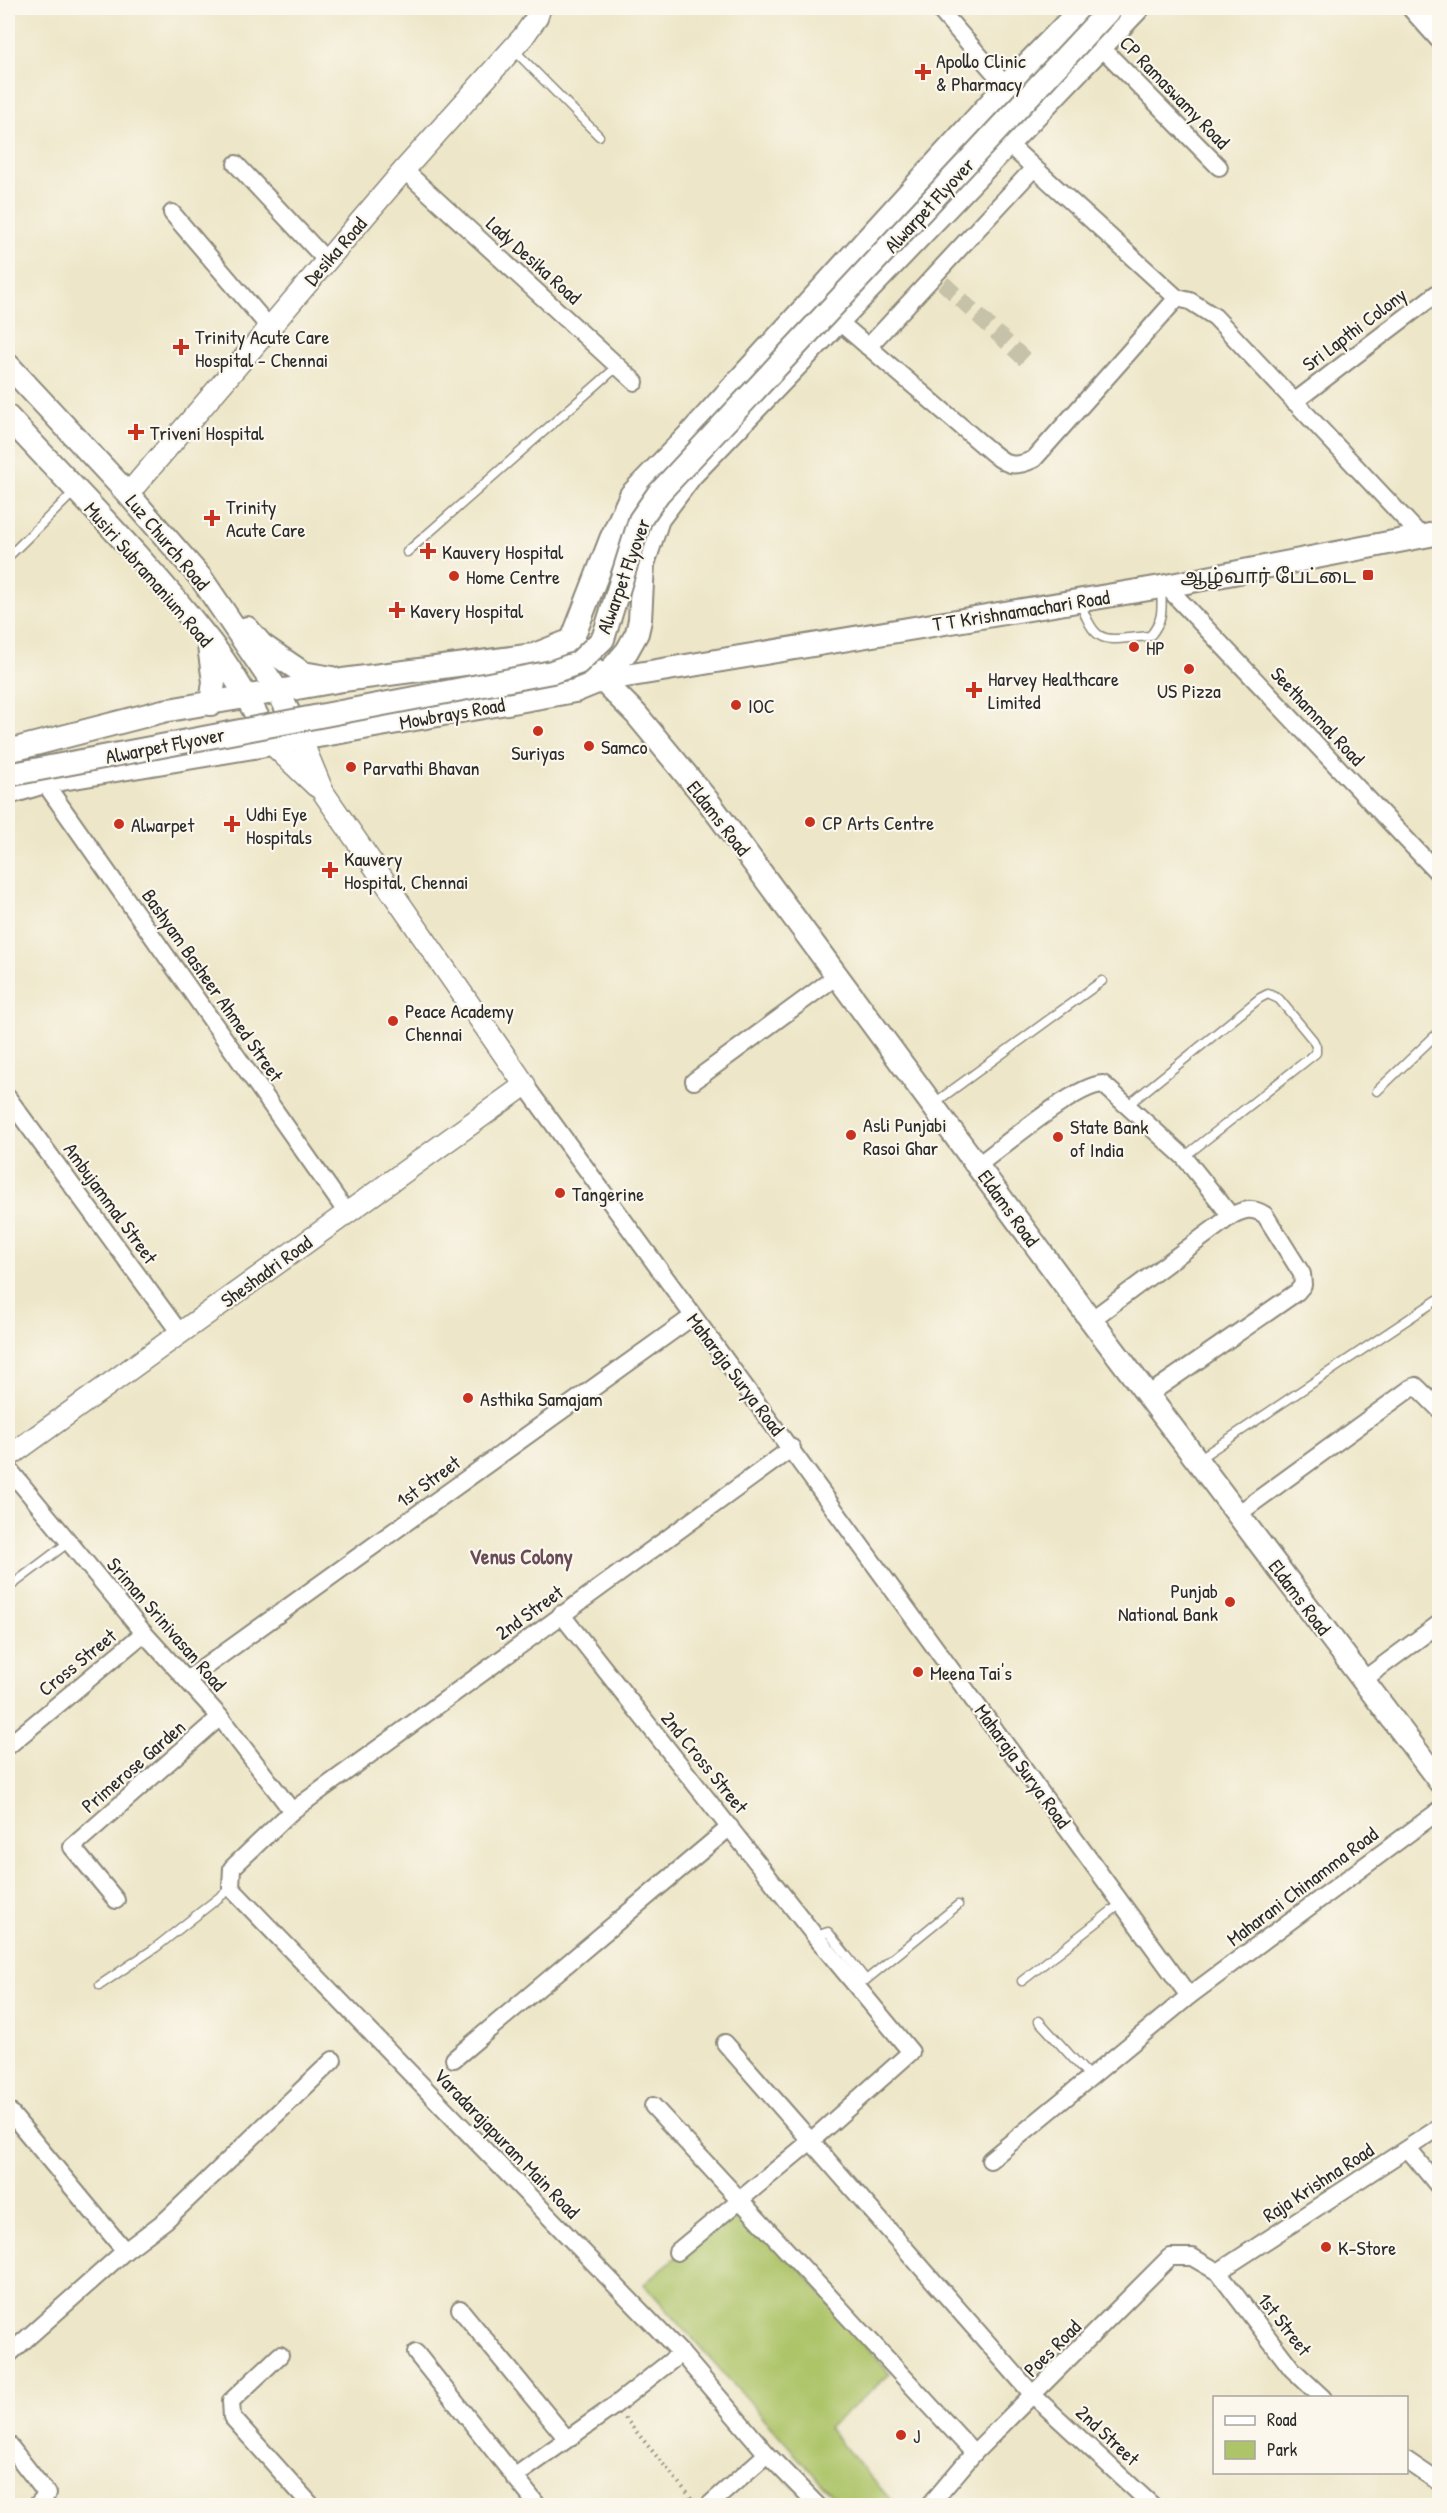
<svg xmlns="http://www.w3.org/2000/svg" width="1447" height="2513" viewBox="0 0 1447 2513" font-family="'Patrick Hand','Noto Sans Tamil',sans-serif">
<rect width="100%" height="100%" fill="#fbf7ec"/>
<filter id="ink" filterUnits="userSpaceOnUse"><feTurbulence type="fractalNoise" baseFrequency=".0167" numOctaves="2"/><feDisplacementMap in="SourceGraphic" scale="12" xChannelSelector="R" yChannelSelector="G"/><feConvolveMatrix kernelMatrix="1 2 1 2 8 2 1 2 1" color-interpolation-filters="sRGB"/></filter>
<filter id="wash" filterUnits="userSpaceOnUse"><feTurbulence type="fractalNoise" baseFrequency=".008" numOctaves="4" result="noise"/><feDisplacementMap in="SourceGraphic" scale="24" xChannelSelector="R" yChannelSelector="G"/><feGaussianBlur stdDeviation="1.35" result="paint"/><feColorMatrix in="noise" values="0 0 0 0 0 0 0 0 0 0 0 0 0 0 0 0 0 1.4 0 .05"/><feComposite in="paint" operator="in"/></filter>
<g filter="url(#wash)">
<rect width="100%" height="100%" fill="#ede6c8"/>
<path fill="#adc469" stroke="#6c784a" stroke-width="1.5" d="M742,2201L890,2374L828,2428L896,2506L841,2505L644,2284Z"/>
</g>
<g filter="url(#ink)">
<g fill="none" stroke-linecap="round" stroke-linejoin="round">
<path stroke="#c6c1a9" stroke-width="16" stroke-dasharray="16 8" stroke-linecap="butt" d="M943,283L1030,364"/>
<defs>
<g id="service">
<path d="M513,49L599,136"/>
<path d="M407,552L618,366"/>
<path d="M8,557L75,491"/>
<path d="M1080,602C1097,649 1105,639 1150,636C1164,620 1162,607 1161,588"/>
<path d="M1377,1091L1440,1031"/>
<path d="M933,1104L1102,981"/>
<path d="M1128,1105L1260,998L1268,994L1279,999L1313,1040L1316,1046V1053L1184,1157"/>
<path d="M1197,1460L1437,1300"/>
<path d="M8,1588L69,1542"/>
<path d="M816,1936L828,1932L866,1980L958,1905"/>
<path d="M1022,1981L1123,1902"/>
<path d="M100,1985L155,1948L231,1888"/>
<path d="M1039,2021L1090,2077"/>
</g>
<g id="minor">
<path d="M938,8L1006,86"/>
<path d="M1101,47L1219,167"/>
<path d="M1007,143L1177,298L1190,301L1215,317L1421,536"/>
<path d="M236,164L326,260"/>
<path d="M404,170L635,382"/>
<path d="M172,213L269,327"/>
<path d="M830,314L984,446C1004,462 1009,471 1034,459L1177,298"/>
<path d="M868,347L1033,169"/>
<path d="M1294,402L1440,291"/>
<path d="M1166,586L1440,875"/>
<path d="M44,782L347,1213"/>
<path d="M694,1081L838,975"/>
<path d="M525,1085L1189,1996"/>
<path d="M8,1098L180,1333"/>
<path d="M978,1165C1004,1146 1075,1085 1103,1084L1184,1157L1231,1216"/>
<path d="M1091,1320L1231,1216C1244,1209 1252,1207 1265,1215L1302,1274L1303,1285L1297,1292L1148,1395"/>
<path d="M792,1448L292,1811L232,1868L231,1888L681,2353L767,2454L818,2506"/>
<path d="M8,1468L144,1633L220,1717L292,1811"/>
<path d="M1238,1514L1411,1388L1416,1386L1440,1410"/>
<path d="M561,1614L815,1936L911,2052L812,2140L677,2252"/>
<path d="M188,1679L692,1317"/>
<path d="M1363,1680L1440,1623"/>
<path d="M8,1746L144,1633"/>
<path d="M116,1900L72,1847L220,1717"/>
<path d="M725,2043L1034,2396L1153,2506"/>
<path d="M454,2059L730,1827"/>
<path d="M653,2106L974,2453"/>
<path d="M8,2110L125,2251"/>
<path d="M1408,2149L1440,2188"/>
<path d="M990,2160L1189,1996L1440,1810"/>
<path d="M1218,2272L1440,2127"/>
<path d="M460,2309L567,2439"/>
<path d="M416,2353L538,2506"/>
<path d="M8,2355L125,2251L166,2220L333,2060"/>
<path d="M280,2355L231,2401L232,2417L312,2506"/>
<path d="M8,2444L47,2494L36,2506"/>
<path d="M1406,2460L1440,2483"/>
<path d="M514,2477L614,2406L681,2353"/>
<path d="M708,2506L767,2454"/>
<path d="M929,2506L974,2453L1170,2257H1192L1218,2272L1292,2369L1323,2398"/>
</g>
<g id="tertiary">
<path d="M128,494L404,170L523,37L537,17L540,8"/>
<path d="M272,744L316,786"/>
<path d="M8,1457L525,1085L323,792L301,739"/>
</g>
<g id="secondary">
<path d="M1414,8L1440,37"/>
<path d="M8,365L128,494L201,578L279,693L301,738"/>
<path d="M8,417C75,490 146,560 207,638C233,670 253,707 271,743"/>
<path d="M247,628L262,645L303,673L332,678"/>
<path d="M572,640L602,680L636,714L708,801L1091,1320L1440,1782"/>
<path d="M572,640L611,539L631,495L691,433L1006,86L1082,8"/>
<path d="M209,646L214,682L211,704"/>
<path d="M602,680L627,651L637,633L640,620L643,564L658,519L691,475L1138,8"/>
<path d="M8,751L163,711L343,680L534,655L572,640"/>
<path d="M8,793L44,782L301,739L575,691L602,680L1161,587L1440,533"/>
</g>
</defs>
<use href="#service" stroke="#8c887a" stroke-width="11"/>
<use href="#minor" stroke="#8c887a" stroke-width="20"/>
<use href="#tertiary" stroke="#8c887a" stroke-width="24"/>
<use href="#secondary" stroke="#8c887a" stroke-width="26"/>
<path stroke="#8c887a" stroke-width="4" stroke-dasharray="1.5 4.5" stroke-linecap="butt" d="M625,2418L693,2500"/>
<use href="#service" stroke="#fff" stroke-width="8"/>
<use href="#minor" stroke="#fff" stroke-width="16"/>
<use href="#tertiary" stroke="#fff" stroke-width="21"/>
<use href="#secondary" stroke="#fff" stroke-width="22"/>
<defs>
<path id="secondary-bridge" d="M8,775L552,672L578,663L603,639L640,520L658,494L1111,8"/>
</defs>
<use href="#secondary-bridge" stroke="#8c887a" stroke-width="26" stroke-linecap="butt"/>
<use href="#secondary-bridge" stroke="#fff" stroke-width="22"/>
</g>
</g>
<g fill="#c8321e" stroke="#fbf7ec" stroke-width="2">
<path d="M920 63h6v6h6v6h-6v6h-6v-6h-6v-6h6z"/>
<path d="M178 338h6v6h6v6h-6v6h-6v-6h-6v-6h6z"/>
<path d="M133 423h6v6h6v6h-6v6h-6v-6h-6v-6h6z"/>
<path d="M209 509h6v6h6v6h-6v6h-6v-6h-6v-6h6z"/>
<path d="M425 542h6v6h6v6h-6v6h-6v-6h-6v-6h6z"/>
<rect x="1362" y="569" width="12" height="12" rx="3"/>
<circle cx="454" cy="576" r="6"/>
<path d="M394 601h6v6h6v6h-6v6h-6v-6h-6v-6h6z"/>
<circle cx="1134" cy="647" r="6"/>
<circle cx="1189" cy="669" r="6"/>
<path d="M971 681h6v6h6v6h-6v6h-6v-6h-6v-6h6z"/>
<circle cx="736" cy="705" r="6"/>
<circle cx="538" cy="731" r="6"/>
<circle cx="589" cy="746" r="6"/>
<circle cx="351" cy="767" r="6"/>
<circle cx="810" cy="822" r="6"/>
<circle cx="119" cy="824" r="6"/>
<path d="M229 815h6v6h6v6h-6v6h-6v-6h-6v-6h6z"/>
<path d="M327 861h6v6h6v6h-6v6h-6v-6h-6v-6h6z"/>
<circle cx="393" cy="1021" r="6"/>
<circle cx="851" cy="1135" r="6"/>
<circle cx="1058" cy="1137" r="6"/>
<circle cx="560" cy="1193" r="6"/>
<circle cx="468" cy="1398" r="6"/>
<circle cx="1230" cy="1602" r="6"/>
<circle cx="918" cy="1672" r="6"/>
<circle cx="1326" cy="2247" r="6"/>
<circle cx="901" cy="2435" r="6"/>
</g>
<g text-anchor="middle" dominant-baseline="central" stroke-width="4.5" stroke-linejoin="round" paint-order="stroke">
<g font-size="20" fill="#2b2b2b" stroke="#fbf7ec" text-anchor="start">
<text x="936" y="60">Apollo Clinic<tspan x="936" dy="23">&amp; Pharmacy</tspan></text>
<text x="195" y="336">Trinity Acute Care<tspan x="195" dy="23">Hospital - Chennai</tspan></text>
<text x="150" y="432">Triveni Hospital</text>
<text x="226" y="506">Trinity<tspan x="226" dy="23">Acute Care</tspan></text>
<text x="442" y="551">Kauvery Hospital</text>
<text x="1356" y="575" text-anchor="end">ஆழ்வார் பேட்டை</text>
<text x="466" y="576">Home Centre</text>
<text x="410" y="610">Kavery Hospital</text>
<text x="1146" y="647">HP</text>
<text x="988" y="678">Harvey Healthcare<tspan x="988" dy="23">Limited</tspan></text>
<text x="1189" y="690" text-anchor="middle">US Pizza</text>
<text x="748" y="705">IOC</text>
<text x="601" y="746">Samco</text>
<text x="538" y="752" text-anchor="middle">Suriyas</text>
<text x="363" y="767">Parvathi Bhavan</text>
<text x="246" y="813">Udhi Eye<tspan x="246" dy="23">Hospitals</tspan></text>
<text x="822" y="822">CP Arts Centre</text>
<text x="131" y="824">Alwarpet</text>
<text x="344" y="858">Kauvery<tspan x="344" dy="23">Hospital, Chennai</tspan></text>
<text x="405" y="1010">Peace Academy<tspan x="405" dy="23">Chennai</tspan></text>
<text x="863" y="1124">Asli Punjabi<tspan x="863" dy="23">Rasoi Ghar</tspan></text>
<text x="1070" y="1126">State Bank<tspan x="1070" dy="23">of India</tspan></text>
<text x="572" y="1193">Tangerine</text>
<text x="480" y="1398">Asthika Samajam</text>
<text x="1218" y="1590" text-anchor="end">Punjab<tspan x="1218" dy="23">National Bank</tspan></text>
<text x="930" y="1672">Meena Tai's</text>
<text x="1338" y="2247">K-Store</text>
<text x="913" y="2435">J</text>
</g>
<g font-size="20" fill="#2b2b2b" stroke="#fbf7ec">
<text transform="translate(1175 92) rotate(46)">CP Ramaswamy Road</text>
<text transform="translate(929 205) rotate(-47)">Alwarpet Flyover</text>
<text transform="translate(335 251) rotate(-49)">Desika Road</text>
<text transform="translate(534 260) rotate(42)">Lady Desika Road</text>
<text transform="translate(1354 329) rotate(-37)">Sri Lapthi Colony</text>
<text transform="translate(168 542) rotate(50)">Luz Church Road</text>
<text transform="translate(149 574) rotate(49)">Musiri Subramanium Road</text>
<text transform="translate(623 576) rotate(-70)">Alwarpet Flyover</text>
<text transform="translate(1021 610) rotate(-9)">T T Krishnamachari Road</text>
<text transform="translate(452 713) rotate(-10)">Mowbrays Road</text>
<text transform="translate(1318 716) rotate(47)">Seethammal Road</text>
<text transform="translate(165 745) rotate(-11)">Alwarpet Flyover</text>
<text transform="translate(719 818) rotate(52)">Eldams Road</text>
<text transform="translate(213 985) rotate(55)">Bashyam Basheer Ahmed Street</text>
<text transform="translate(111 1203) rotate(54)">Ambujammal Street</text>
<text transform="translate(1009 1208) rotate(54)">Eldams Road</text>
<text transform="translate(266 1271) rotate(-36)">Sheshadri Road</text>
<text transform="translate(736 1374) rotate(53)">Maharaja Surya Road</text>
<text transform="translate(428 1481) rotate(-36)">1st Street</text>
<text transform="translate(1300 1597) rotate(53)">Eldams Road</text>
<text transform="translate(529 1612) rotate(-36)">2nd Street</text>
<text transform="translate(167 1624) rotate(49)">Sriman Srinivasan Road</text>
<text transform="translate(77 1662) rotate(-39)">Cross Street</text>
<text transform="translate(705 1762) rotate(51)">2nd Cross Street</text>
<text transform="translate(133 1766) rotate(-41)">Primerose Garden</text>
<text transform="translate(1023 1766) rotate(54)">Maharaja Surya Road</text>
<text transform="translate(1302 1886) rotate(-37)">Maharani Chinamma Road</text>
<text transform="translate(507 2143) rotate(46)">Varadarajapuram Main Road</text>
<text transform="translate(1318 2182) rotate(-33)">Raja Krishna Road</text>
<text transform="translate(1285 2324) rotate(52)">1st Street</text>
<text transform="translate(1052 2348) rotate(-45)">Poes Road</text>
<text transform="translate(1108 2435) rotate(43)">2nd Street</text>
</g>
<g font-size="21" font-weight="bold" fill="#694c58" stroke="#fbf7ec">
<text x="521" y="1556">Venus Colony</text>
</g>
</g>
<rect width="1447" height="2513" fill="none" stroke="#fbf7ec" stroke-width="30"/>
<rect x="1213" y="2396" width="195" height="78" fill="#fbf7ec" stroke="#a8a59f" stroke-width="1.5"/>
<rect x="1225" y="2416" width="30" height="9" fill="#ffffff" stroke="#a8a59f" stroke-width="1.5"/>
<text x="1267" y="2426" font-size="18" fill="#2b2b2b">Road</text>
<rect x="1225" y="2441" width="30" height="18" fill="#adc469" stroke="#a8a59f" stroke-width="1.5"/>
<text x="1267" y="2456" font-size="18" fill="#2b2b2b">Park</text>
</svg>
